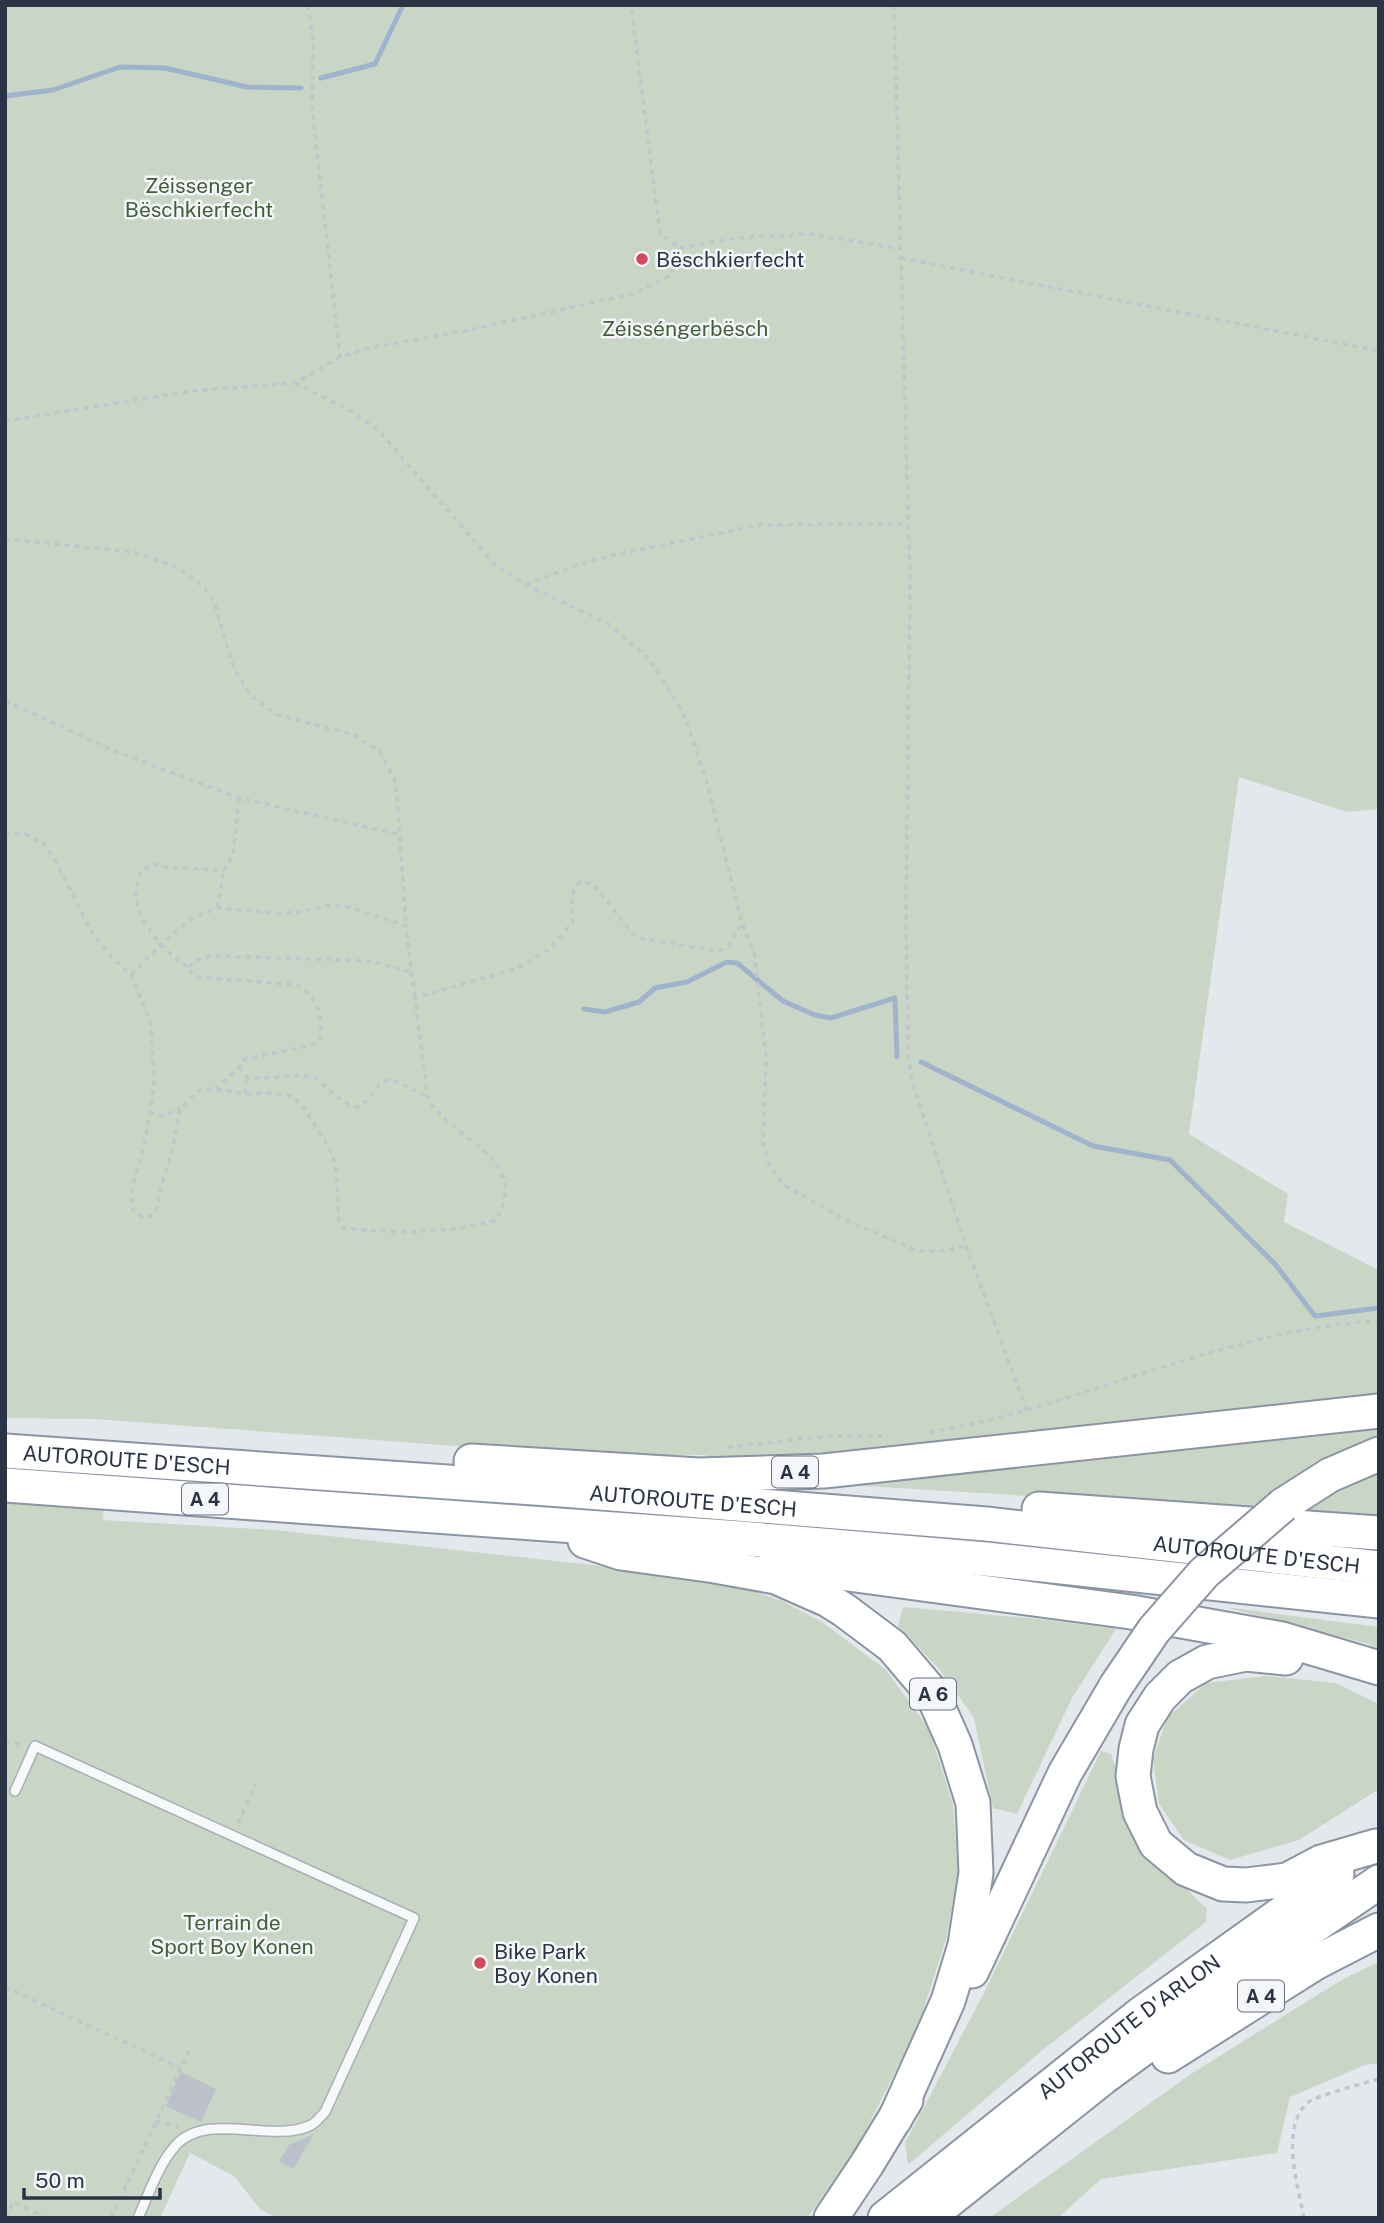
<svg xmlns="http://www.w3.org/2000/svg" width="1384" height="2223" viewBox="0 0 1384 2223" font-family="'Public Sans',sans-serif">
<rect width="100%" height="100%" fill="#e4e7ec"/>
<g fill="#c9d6c5">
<path d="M5,5H1379V809L1347,812L1239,777L1189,1134L1288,1194L1284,1222L1379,1270V1438L1317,1461L1242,1513L1013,1495L814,1483L704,1455H680L657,1461L95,1419L5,1418Z"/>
<path d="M1379,1466V1521L1299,1515L1319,1501Z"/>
<path d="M5,1503L104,1509L103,1520L275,1530L592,1565L731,1584L782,1601L822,1622L886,1670L929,1729L953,1804L958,1874L946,1939L918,2027L853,2155L807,2218H276L260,2209L234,2176L190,2153L160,2218H5Z"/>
<path d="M903,1607L1038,1619L1116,1629L1072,1698L1017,1814L993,1808L974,1718L940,1670L898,1626Z"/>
<path d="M1224,1607L1379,1627V1649L1368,1644Z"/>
<path d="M1267,1676L1336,1683L1379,1704V1789L1299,1840L1230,1860L1184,1840L1159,1804L1153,1759L1167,1718L1206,1683Z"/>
<path d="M1101,1751L1111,1754L1137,1824L1172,1875L1207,1909L1206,1922L1039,2053L908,2165L905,2143L983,1995Z"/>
<path d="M1379,1962V2063L1365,2065L1290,2097L1277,2153L1101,2179L1058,2218H989L1194,2072L1343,1979Z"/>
</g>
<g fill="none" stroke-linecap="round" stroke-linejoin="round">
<g stroke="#9fb4cc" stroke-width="5">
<path d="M321,78L375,64L403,5"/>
<path d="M5,96L53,90L120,67L165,68L247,87L301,88"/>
<path d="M584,1009L605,1012L639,1002L655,988L687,982L727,962L737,963L783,1001L815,1015L831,1018L895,998L897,1057"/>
<path d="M921,1062L1093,1146L1170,1160L1275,1264L1315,1316L1379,1308"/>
</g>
</g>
<g fill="#bbc0ca">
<circle cx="642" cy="259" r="9"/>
<path d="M181,2072L216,2089L201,2122L166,2106Z"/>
<path d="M314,2134L293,2169L279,2161L289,2145Z"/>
</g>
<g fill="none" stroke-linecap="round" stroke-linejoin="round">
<defs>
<path id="service" d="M15,1791L35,1746L414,1918L325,2112C320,2117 315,2124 309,2126C270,2143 208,2111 176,2145C158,2165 149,2194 138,2218"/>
<g id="motorway">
<path id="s1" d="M5,1451L562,1490L986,1524L1379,1568"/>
<path d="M471,1461L699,1475L824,1471L1379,1411"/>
<path d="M5,1485L739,1538L986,1559L1379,1601"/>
<path d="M1283,1505L1330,1475L1379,1454"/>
<path d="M1039,1509L1379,1533"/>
<path d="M585,1541L621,1553L715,1566L776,1577L828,1600L844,1610L892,1646L932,1693L955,1745L973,1803L976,1873L965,1945L948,2001L895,2119"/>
<path d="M774,1564L1131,1612L1282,1639L1379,1668"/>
<path d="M1286,1658L1246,1654L1207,1662L1180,1677L1160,1697L1142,1725L1136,1749L1133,1776L1140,1812L1156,1844L1186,1869L1223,1884L1246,1885L1287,1880L1321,1862L1376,1846"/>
<path d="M972,1971L1065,1773L1116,1686"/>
<path d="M1168,2056L1315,1963L1379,1930"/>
<path d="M831,2218L867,2164L906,2100"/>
<path id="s2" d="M885,2218L1142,2013L1337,1874"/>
<path d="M927,2218L1104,2077L1264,1960L1379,1882"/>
</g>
</defs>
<use href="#service" stroke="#a9aeb7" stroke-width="12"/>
<use href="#motorway" stroke="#8b94a3" stroke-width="37"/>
<g stroke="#c2c5cb" stroke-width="3.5" stroke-dasharray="5 5" stroke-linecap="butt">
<path d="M308,5L313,40L312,107L340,357"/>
<path d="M894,5L910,585L906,914L908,1055L912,1081L966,1246L1027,1411"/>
<path d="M680,248L737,238L810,234L901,249"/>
<path d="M901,258L1379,351"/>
<path d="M295,383L353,412L381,433L494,564L526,585L607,623L649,659L684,714L706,779L742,923L754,952L766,1057L763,1145L770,1166L784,1185L850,1222L918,1251H941L966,1246"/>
<path d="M5,421L192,391L295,383L340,357L369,348L465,331L636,293L671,275L680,248L660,233L631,5"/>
<path d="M5,539L133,552L177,567L199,583L213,599L234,669L252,697L278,715L354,735L380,752L396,783L406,926"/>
<path d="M526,585L574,566L613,555L760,525L908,524"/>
<path d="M5,701L117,752L239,798L401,835"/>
<path d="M5,833H24L44,844L58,865L92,933L112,957L131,975L151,1023L154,1087L145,1142L131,1192L132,1209L142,1217L152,1216L157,1208L160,1190L172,1152L180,1109L197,1091L215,1089L245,1094L270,1093L291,1096L302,1105L332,1153L336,1170L339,1221L344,1228C394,1234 447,1234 496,1220C532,1157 453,1141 429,1100C425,1093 426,1082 425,1074C421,1049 418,1024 415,998L518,968L549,949L573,922C573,908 568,890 581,881L594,885L632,933L643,939L718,951L728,947L742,923"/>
<path d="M217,908L224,870"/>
<path d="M189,967C194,959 204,958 213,956L371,961L411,972"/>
<path d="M131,975L161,944L189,920L217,908L277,913L301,912L328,905L349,907L406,926L415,998"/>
<path d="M239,1067L247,1077L272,1078L297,1075L315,1078L344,1102L356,1107C373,1101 371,1089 387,1080L398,1082L428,1098"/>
<path d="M215,1089L239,1067L245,1059L313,1045L320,1039C323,1016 318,998 298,985L196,977L191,973L189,967C169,958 141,925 137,903C134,892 137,882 141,871L154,864L169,868L224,870L233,855L239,798"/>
<path d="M245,1094L247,1077"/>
<path d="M149,1113L162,1116L180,1109"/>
<path d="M930,1432C1082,1407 1223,1329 1379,1321"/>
<path d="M728,1447L831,1436H888"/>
<path d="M5,1743L23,1744"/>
<path d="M238,1823L256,1784"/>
<path d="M5,1987L181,2068"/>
<path d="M156,2121L178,2127"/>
<path d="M6,2218L13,2202L47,2218"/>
<path d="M111,2218L189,2051"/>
<path d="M1304,2218C1298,2185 1280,2130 1307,2103C1315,2096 1365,2083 1379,2079"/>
</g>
<use href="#service" stroke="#f7f8fa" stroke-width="9"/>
<use href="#motorway" stroke="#fff" stroke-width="33"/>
<defs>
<path id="motorway-bridge" d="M1116,1686L1154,1630L1204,1573L1283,1505"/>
</defs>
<use href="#motorway-bridge" stroke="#8b94a3" stroke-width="37" stroke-linecap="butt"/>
<use href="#motorway-bridge" stroke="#fff" stroke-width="33"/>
</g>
<g fill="#d1495b" stroke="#f4f6f9" stroke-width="2.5">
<circle cx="642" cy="259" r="7"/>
<circle cx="480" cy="1963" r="7"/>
</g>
<g text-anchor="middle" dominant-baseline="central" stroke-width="5" stroke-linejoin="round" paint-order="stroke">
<g fill="#f4f6f9" stroke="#676e7b" stroke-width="2">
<rect x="772" y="1456.5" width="46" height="31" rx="5"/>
<rect x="182" y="1483.5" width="46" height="31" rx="5"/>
<rect x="910" y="1678.5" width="46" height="31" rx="5"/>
<rect x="1238" y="1980.5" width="46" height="31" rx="5"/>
</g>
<g font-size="19" font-weight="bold" fill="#2b3445">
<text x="795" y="1472">A 4</text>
<text x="205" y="1499">A 4</text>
<text x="933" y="1694">A 6</text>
<text x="1261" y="1996">A 4</text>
</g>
<g font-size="21" fill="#3f6138" stroke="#f4f6f9">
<text x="199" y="185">Zéissenger<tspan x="199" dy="24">Bëschkierfecht</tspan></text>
<text x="685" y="328">Zéisséngerbësch</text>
<text x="232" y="1922">Terrain de<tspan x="232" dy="24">Sport Boy Konen</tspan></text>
</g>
<g font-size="21" fill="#2b3445" stroke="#f4f6f9" text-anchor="start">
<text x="656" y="259">Bëschkierfecht</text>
<text x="494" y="1951">Bike Park<tspan x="494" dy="24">Boy Konen</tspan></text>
</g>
<g font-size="21" fill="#2b3445" stroke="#f4f6f9">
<text stroke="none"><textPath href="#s1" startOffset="122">AUTOROUTE D'ESCH</textPath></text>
<text stroke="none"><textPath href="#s1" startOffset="690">AUTOROUTE D'ESCH</textPath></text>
<text stroke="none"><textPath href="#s1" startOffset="1256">AUTOROUTE D'ESCH</textPath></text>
<text stroke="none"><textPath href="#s2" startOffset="310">AUTOROUTE D'ARLON</textPath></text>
</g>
</g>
<rect width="1384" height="2223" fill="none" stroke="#2b3445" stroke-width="14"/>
<path d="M24 2188v10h136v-10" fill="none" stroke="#2b3445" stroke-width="3.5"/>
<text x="35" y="2188" font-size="21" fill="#2b3445" stroke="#f4f6f9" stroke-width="5" paint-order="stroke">50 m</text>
</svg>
